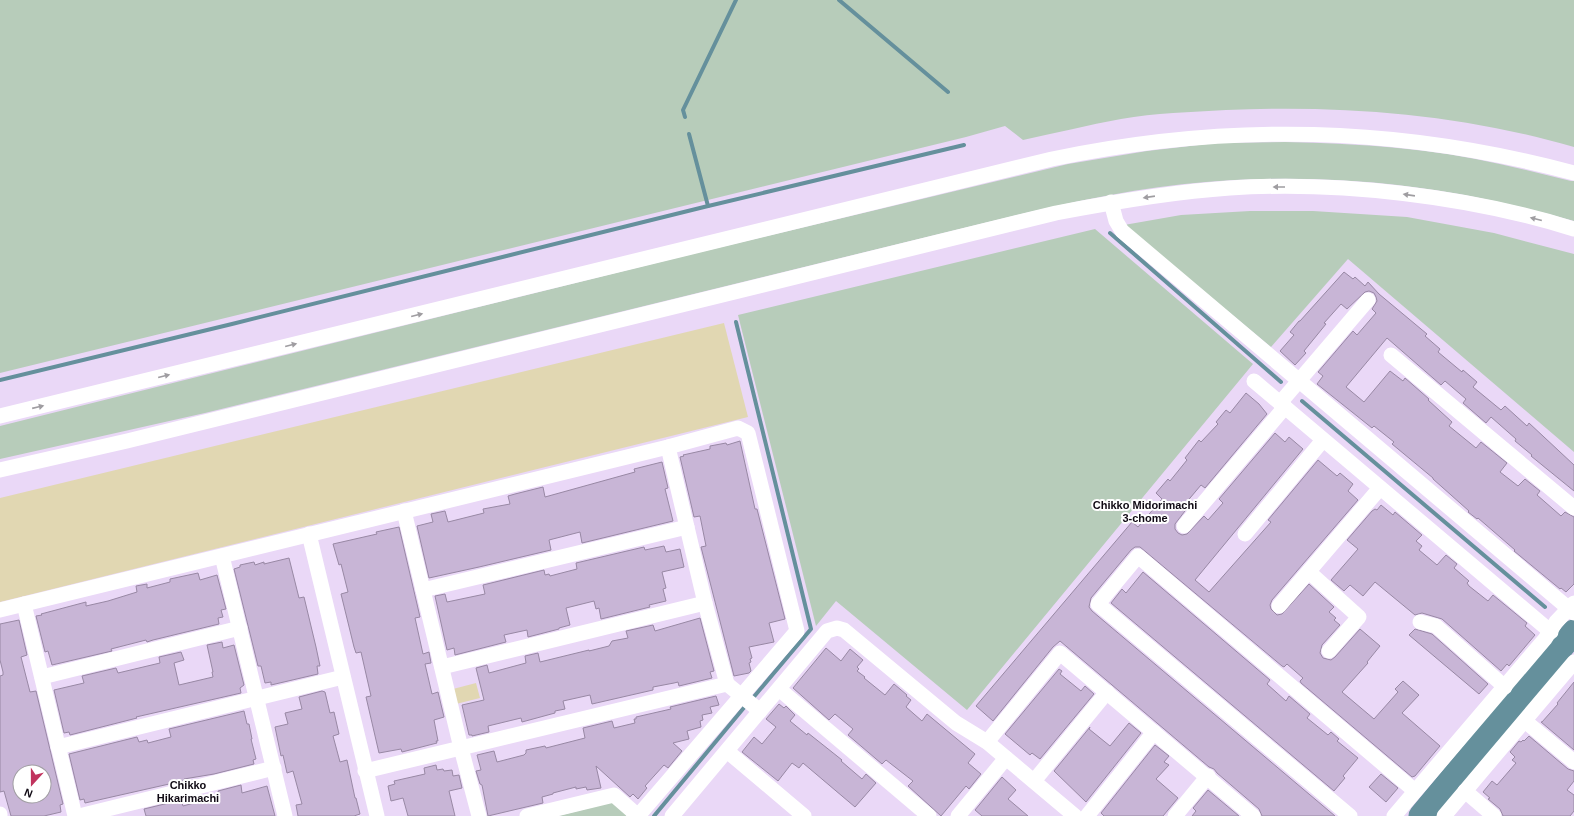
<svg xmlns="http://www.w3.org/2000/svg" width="1574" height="816" viewBox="0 0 1574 816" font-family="Arial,sans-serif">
<rect width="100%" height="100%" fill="#ead8f7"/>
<g fill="#b7ccba">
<path d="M0,0H1574V147C1461,114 1343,105 1226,110C1191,112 1155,113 1121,119C1088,125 1056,133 1023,140L1005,126L966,137L0,373Z"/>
<path d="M1285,142C1332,143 1378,145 1425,151C1474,157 1523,169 1571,181H1574V221C1536,211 1498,201 1459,194C1377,179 1290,175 1206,182C1141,187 1077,201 1013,216L205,413L0,459V426L692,254L1068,164L1147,151L1216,143Z"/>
<path d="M1250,211H1313L1407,217L1494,233L1574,254V452L1348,259L1271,347L1124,225L1181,215Z"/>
<path d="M1095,229L1253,364L967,710L836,601L816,626L738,315Z"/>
<path d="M613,802L626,813V816H558Z"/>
</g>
<g fill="#e1d7b2">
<path d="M724,323L748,417L0,602V498Z"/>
<path d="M476,683L480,698L456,704L453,689Z"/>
</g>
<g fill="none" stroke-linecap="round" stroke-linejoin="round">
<g stroke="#65909c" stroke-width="4">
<path d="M839,0L948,92"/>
<path d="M685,117L683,110L736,0"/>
<path d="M689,134L708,206"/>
<path d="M1110,233L1281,382"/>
<path d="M736,322L811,629L752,699"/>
<path d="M0,380L232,324L704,207L964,145"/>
<path d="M1302,401L1545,607"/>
<path d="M1568,626L1574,631"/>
<path d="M654,816L747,704"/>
</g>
<path stroke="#65909c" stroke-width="25" d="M1421,816L1574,632"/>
</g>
<g fill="#c8b5d6" stroke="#9888a4" fill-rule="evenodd">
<path d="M1344,272L1353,279L1355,277L1365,286L1368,282L1379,294L1427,334L1425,336L1440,349L1438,352L1462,372L1463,370L1477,382L1473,387L1501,410L1505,406L1527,426L1529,423L1574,465V491L1531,456L1532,455L1515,441L1516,439L1491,417L1486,423L1463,403L1466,399L1445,381L1441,385L1387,338L1346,387L1364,402L1390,371L1403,381L1405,378L1429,399L1428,400L1452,422L1449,426L1476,448L1481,442L1507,463L1500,472L1518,486L1525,479L1540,491L1537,495L1561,516L1565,512L1574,517V584L1566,592L1561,588L1560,589L1514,551L1515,550L1478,518L1477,519L1468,512L1469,511L1433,479V478L1392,444L1394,442L1374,426L1372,428L1317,384L1323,376L1318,372L1353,331L1357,335L1376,313L1372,309L1377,301L1376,297L1374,293L1369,291L1365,292L1347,309L1341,304L1324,323L1326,324L1304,351L1306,353L1295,365L1280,351L1294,335L1290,332L1299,321H1300Z"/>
<path d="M1246,393L1259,404L1267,414L1205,488L1201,485L1185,504L1188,507L1175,524V529L1178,533L1182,535L1187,534L1204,516L1208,520L1223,503L1219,499L1275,433L1285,442L1289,437L1303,449L1195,580L1209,592L1271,522L1268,520L1318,460L1337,476L1340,473L1353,484L1348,491L1358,500L1272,600L1270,605L1271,609L1277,615L1282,614L1309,584L1334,607L1329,612L1336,618L1334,620L1340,625L1322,645L1320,653L1323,658L1331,660L1335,657L1360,629L1380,646L1367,662L1368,663L1342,692L1374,719L1398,692L1395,689L1403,681L1419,695L1402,713L1440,746L1415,776L1412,777L1301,683L1300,681L1303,678L1287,664L1284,667L1282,666L1140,547H1135L1131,550L1091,598L1089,607L1092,611L1335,816H1262L1259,809L1217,773L1214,769L1209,767L1060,641L1053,647L993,721L976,706L1132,522L1138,527L1162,499L1156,493L1168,479L1170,481L1187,460L1185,458L1199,440L1201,442L1218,424L1216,422L1226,410L1230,413Z"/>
<path d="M740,441L755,509H757L785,619L769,623L774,642L749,647L752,658L750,659L751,662L749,663L751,671L749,673L734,676L701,547L706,546L700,516L694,517L680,457L684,456L683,455L710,449V446L726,443L727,445Z"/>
<path d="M662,462L668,488L665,489L673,521L582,543L580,532L549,540L551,550L479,567L429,578L417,526L433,522L431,514L445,511L448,522L484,513L483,509L510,504L508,496L515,494L543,487L545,497L635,472L634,469Z"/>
<path d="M1381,505L1393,515L1395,512L1422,535L1416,541L1422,546L1419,550L1437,565L1446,555L1457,564L1454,568L1469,581L1467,583L1469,586L1488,601L1493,595L1527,623L1525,626L1535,635L1509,666L1507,664L1501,671L1442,619L1422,613L1415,615L1375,582L1363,596L1350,585L1344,591L1331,580L1358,549L1347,540L1372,511L1375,509L1377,510Z"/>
<path d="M399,527L420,617L415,618L423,654L429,652L431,663L425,664L432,694L438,692L444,717L434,720L438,741H436L437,743L402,752L401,749L379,753L366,697L371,696L361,652L356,653L354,647L341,594L348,592L341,564L339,565L333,544L377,534L376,532Z"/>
<path d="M664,546L666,552L680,549L684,567L662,572L666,588L663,589L666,601L649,605L650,607L601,619L599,608L596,609L594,601L566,608L570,625L559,628V629L528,637L527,630L504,635L506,642L455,655L454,648L447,650L435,596L445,594L447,602L485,594L483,585L544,570L545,575L549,574L550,576L577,569L576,563L644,547L645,550Z"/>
<path d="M289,558L299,598L304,597L316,647L320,666H317L318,674L271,685V682L265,683L261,666H258L234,569L240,567V565L254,562L255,565L264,562V564Z"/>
<path d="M1143,572L1270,680L1267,684L1286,701L1289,696L1310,714L1307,718L1328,735L1331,732L1339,739L1337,741L1358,758L1343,776L1345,778L1334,791L1111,603L1122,589L1126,593Z"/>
<path d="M198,573L200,580L217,575L226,609L221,610L223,617L218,618L219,624L153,640L147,642L146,640L111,649L112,651L52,665L48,651L45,652L36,616L42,615L41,614L86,602V606L108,601L137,592L136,586L147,584V588L170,582V579Z"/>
<path d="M700,618L714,671L710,672L712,678L679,686L678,682L674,683L653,687V690L592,704L590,695L563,701L565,709L555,711V713L522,722L521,718L488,726L489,732L472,736V735H469L462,705L484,700L476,668L487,665L489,673L526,663L525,656L538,653L540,662L589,650V651L609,646L612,641L628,638L626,631L653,625L655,631Z"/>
<path d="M19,620L27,655L21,657L30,692L36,691L63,804L60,805L61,812L44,816H11L4,791L0,792V676L3,675V672L0,660V624ZM20,772H44V796H20Z"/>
<path d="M1415,629L1432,634L1488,684L1479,694L1409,635Z"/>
<path d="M222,642L223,648L234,645L244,685L240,688L241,693L136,717L137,718L70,735L69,732L64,733L54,690L84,683L82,676L116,668L118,673L160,663L159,657L181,652L184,660L174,663L179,685L213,677L212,672H213L207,645Z"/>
<path d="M826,648L841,661L850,649L863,660L857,667L859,669L857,671L865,677L864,678L885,695L894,684L907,695L906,696L911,700L906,707L922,721L927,714L975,754L968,763L981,774L969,789L966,786L941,816L908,786L913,781L886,760L882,764L848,735L853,729L835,714L829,720L793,688Z"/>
<path d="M1059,669L1062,671L1060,674L1081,691L1085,686L1094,694L1040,759L1032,753L1030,755L1005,734Z"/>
<path d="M1574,682V750L1541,722H1542L1558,704L1557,703Z"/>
<path d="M322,691L325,692L330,713L334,712L339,734L333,736L340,762L347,760L355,798H356L360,814L354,816H298L296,805L302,804L293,771L287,773L283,755L281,756L275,727L288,724L285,713L302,709L299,697Z"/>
<path d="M716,696L719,705L710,707L712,713L702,715L703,720L700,721L701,727L687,731L689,739L673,743L682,751L668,768L664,765L645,786L647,788L638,799L633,794L630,797L596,766L601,788L587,790L586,787L576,789V787L553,793V794L542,797L543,803L488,816L482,785L480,784L476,771L481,770L477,755L494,751L497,762L524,755L526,753V750L545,746L546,748L585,738L583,728L612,721L614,728L635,723L634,719H636V717L671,709L670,707Z"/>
<path d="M779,704L784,708L786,706L795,715L790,721L807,735L808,733L842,760L841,761L862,779L866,774L876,783L855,807L803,763L799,768L792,763L778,781L742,752L754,737L762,744L776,727L766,719Z"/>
<path d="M244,711L247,724H249L252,739H251L256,759L253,760L254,764L214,774L184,779V781L178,782L85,803L84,799L80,800L69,754L137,737L139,742L147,740L148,743L171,737L169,729Z"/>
<path d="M1129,723L1141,733L1086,802L1054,771L1090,727L1089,729L1110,746Z"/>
<path d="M1529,736L1568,769L1574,771V781L1567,790L1574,795V811L1570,816H1503L1500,809L1488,799L1490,798L1483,792L1492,781L1497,785L1516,763L1512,760L1515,757L1510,752L1519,741L1521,742L1523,740L1524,741Z"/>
<path d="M1155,745L1169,756L1164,762L1169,765L1156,779L1178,798L1163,816H1104L1101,813Z"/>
<path d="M436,765L437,770L443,769L444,771L452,770L453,776L459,775L462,788L449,791L455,816H408L403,798L391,801L388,786L395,784L394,781L425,774L424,768Z"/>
<path d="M1381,774L1398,788L1386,802L1369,787Z"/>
<path d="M1002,777L1016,790L1008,799L1028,816H982L975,810Z"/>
<path d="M241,785L242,793L267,786L275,816H146L144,809L181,800L183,806L219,796L218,791Z"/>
<path d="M1208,790L1239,816H1192L1196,811L1193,808Z"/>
</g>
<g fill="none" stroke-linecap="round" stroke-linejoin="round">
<g stroke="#fff" stroke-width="15">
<path d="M1111,202L1116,221L1122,231L1574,613"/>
<path d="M1391,355L1574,508"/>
<path d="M1254,381L1551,632"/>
<path d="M1280,403L1368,300"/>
<path d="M0,416L1052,159C1229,122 1399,126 1574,173"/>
<path d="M668,447L705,603L727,684"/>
<path d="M0,470L127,441L1056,213C1113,202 1171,192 1230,188C1339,181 1469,196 1574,229"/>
<path d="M404,511L461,748L479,816"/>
<path d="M1184,526L1285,407"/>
<path d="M309,534L377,816"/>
<path d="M1245,534L1323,440"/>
<path d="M222,556L285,816"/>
<path d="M1309,572L1359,617L1329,651"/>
<path d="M423,590L687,527"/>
<path d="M24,604L75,816"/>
<path d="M1279,606L1380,488"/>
<path d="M0,610L668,447L738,428L748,433L797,631L638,816"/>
<path d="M1420,622L1436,626L1505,687"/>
<path d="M442,667L705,603"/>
<path d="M42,677L240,628"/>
<path d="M779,689L929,816"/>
<path d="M1525,721L1574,762"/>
<path d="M987,742L1060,653L1253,816"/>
<path d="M58,747L343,677"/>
<path d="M727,751L804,816"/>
<path d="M365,771L727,684L760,711"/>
<path d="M1034,781L1107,692"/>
<path d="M1465,791L1494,816"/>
<path d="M0,814V816"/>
<path d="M79,816L274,768"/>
<path d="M527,816L614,795L638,816"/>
<path d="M672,816L827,631L837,628L844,630L956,723L987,742L1075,816"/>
<path d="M958,816L1006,758"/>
<path d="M1087,816L1154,732"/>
<path d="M1175,816L1208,776"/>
<path d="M1350,816L1098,604L1138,556L1415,791"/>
<path d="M1394,816L1545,639L1556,622L1574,603"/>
<path d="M1444,816L1574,662"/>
</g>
</g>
<defs><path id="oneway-solid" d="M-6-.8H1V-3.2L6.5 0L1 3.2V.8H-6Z"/></defs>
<g fill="#9f9da1">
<use href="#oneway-solid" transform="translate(1279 187) rotate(180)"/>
<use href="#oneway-solid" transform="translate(1409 195) rotate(-172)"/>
<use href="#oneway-solid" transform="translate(1149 197) rotate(172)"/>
<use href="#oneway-solid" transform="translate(1536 219) rotate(-166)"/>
<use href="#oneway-solid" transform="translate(417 315) rotate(-14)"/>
<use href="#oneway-solid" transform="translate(291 345) rotate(-14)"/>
<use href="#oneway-solid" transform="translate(164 376) rotate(-14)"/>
<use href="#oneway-solid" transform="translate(38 407) rotate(-13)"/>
</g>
<g text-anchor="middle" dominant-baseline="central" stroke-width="4" stroke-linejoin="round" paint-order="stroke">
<g font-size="11" font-weight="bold" fill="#0f0913" stroke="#fff">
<text x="1145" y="505">Chikko Midorimachi<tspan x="1145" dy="13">3-chome</tspan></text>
<text x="188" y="785">Chikko<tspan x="188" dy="13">Hikarimachi</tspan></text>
</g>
</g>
<g transform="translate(32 784) rotate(201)"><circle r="19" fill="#ffffff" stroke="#9f9da1"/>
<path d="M0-3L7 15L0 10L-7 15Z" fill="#c1335e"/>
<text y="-6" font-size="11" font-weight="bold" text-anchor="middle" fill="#0f0913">N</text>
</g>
</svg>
